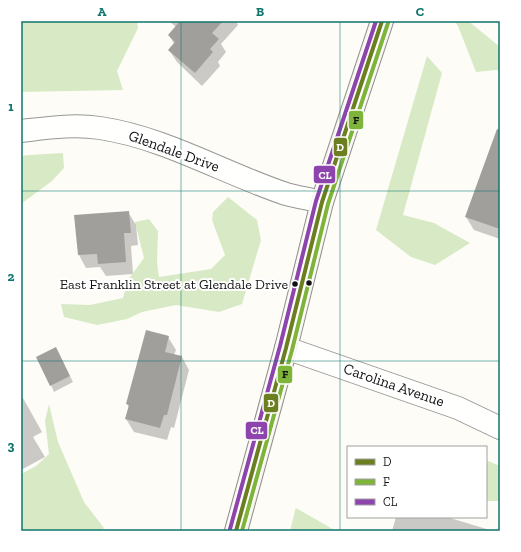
<svg xmlns="http://www.w3.org/2000/svg" width="521" height="552" viewBox="0 0 521 552" font-family="'Zilla Slab',serif">
<rect width="100%" height="100%" fill="#fdfcf7"/>
<g fill="#d8eac5">
<path d="M21,21H137L138,28L117,71L123,90L21,92Z"/>
<path d="M454,21H467L472,24L500,47V71L496,70L476,72L458,26Z"/>
<path d="M427,56L442,73L403,215L434,223L470,243L435,265L411,257L376,230Z"/>
<path d="M63,153L64,168L52,181L21,204V156L29,155Z"/>
<path d="M228,197L257,220L261,240L242,304L219,312L176,305L142,312L127,319L97,325L64,317L61,304L90,305L123,298L128,280L144,258L135,222L149,219L158,231L157,262L159,277L211,269L225,255L212,220L213,212Z"/>
<path d="M49,404L58,442L84,502L104,528L102,531H21V474L36,466L49,454L45,421Z"/>
<path d="M486,460L500,466V501H486Z"/>
<path d="M296,507V508L336,531H290Z"/>
</g>
<g fill="#0003">
<path d="M169,21H236L238,25L221,44L226,52L218,62L220,66L202,86L177,62L169,50L174,44L169,35L176,27Z"/>
<path d="M500,136V239L474,230L466,217Z"/>
<path d="M128,212L136,225L138,245L131,246L133,274L106,276L100,267L86,268L79,255L75,216Z"/>
<path d="M168,337L176,350L174,355L182,357L189,370L174,428L171,427L167,440L134,432L126,419L129,407L127,404Z"/>
<path d="M59,355L73,382L54,392L51,385Z"/>
<path d="M23,398L42,432L33,437L45,457L21,470V399Z"/>
<path d="M396,517H447L493,531H392Z"/>
</g>
<g fill="#a19f9c">
<path d="M180,21H223L212,33L219,39L210,49L213,52L195,73L168,50L175,42L168,35Z"/>
<path d="M497,129L500,130V229L465,217Z"/>
<path d="M129,211L131,233H124L126,262L98,264L97,254L78,255L74,215Z"/>
<path d="M146,330L169,336L165,352L182,356L167,415H164L160,428L125,419L129,405L126,404Z"/>
<path d="M56,347L70,376L50,386L36,357Z"/>
</g>
<g fill="none" stroke-linecap="round" stroke-linejoin="round">
<defs>
<g id="minor">
<path d="M21,131C47,128 73,124 100,128C166,138 223,173 286,194C297,197 310,199 322,202"/>
<path d="M286,348L458,408L500,428"/>
</g>
<path id="secondary" d="M236,531L286,348L322,202L382,21"/>
</defs>
<use href="#minor" stroke="#979795" stroke-width="24"/>
<use href="#secondary" stroke="#8e8d8b" stroke-width="24"/>
<use href="#minor" stroke="#fffffe" stroke-width="22"/>
<use href="#secondary" stroke="#f6f4eb" stroke-width="22"/>
<defs>
<path id="bus-1" d="M236,531L286,348L322,202L382,21"/>
<path id="bus-2" d="M242,531L292,350L328,204L388,23"/>
<path id="bus-3" d="M230,529L280,346L316,201L376,21"/>
</defs>
<use href="#bus-1" stroke="#fff" stroke-width="7"/>
<use href="#bus-2" stroke="#fff" stroke-width="7"/>
<use href="#bus-3" stroke="#fff" stroke-width="7"/>
<use href="#bus-1" stroke="#6b7f21" stroke-width="4"/>
<use href="#bus-2" stroke="#7fb43a" stroke-width="4"/>
<use href="#bus-3" stroke="#8e44ad" stroke-width="4"/>
</g>
<path fill="none" stroke="#0f766e" stroke-width="1" stroke-opacity="0.55" d="M181,21V531M340,21V531M21,191H500M21,361H500"/>
<g fill="#111" stroke="#fff" stroke-width="1.5">
<circle cx="309" cy="283" r="3.5"/>
<circle cx="295" cy="284" r="3.5"/>
</g>
<g text-anchor="middle" dominant-baseline="central" stroke-width="4" stroke-linejoin="round" paint-order="stroke">
<g font-size="14" fill="#111" stroke="#fff" text-anchor="end">
<text x="288" y="284">East Franklin Street at Glendale Drive</text>
</g>
<g font-size="15" fill="#111" stroke="#fff">
<text transform="translate(174 151) rotate(20)">Glendale Drive</text>
<text transform="translate(394 385) rotate(19)">Carolina Avenue</text>
</g>
</g>
<g stroke="#fff" stroke-width="1.5">
<rect x="348" y="110" width="16" height="20" rx="4" fill="#7fb43a"/>
<rect x="333" y="137" width="15" height="20" rx="4" fill="#6b7f21"/>
<rect x="313" y="165" width="23" height="19" rx="4" fill="#8e44ad"/>
<rect x="277" y="365" width="16" height="19" rx="4" fill="#7fb43a"/>
<rect x="263" y="393" width="16" height="20" rx="4" fill="#6b7f21"/>
<rect x="245" y="421" width="23" height="19" rx="4" fill="#8e44ad"/>
</g>
<g font-size="11" text-anchor="middle" font-weight="bold" fill="#fff">
<text x="340" y="151">D</text>
<text x="325" y="179">CL</text>
<text x="271" y="407">D</text>
<text x="257" y="434">CL</text>
</g>
<g font-size="11" text-anchor="middle" font-weight="bold" fill="#111">
<text x="356" y="124">F</text>
<text x="285" y="378">F</text>
</g>
<rect width="521" height="552" fill="none" stroke="#ffffff" stroke-width="44"/>
<rect x="347" y="446" width="140" height="72" fill="#ffffff" stroke="#a0a0a0"/>
<rect x="355" y="459" width="20" height="6" fill="#6b7f21" stroke="#a0a0a0"/>
<text x="383" y="466" font-size="12" fill="#111111">D</text>
<rect x="355" y="479" width="20" height="6" fill="#7fb43a" stroke="#a0a0a0"/>
<text x="383" y="486" font-size="12" fill="#111111">F</text>
<rect x="355" y="499" width="20" height="6" fill="#8e44ad" stroke="#a0a0a0"/>
<text x="383" y="506" font-size="12" fill="#111111">CL</text>
<rect x="22" y="22" width="477" height="508" fill="none" stroke="#0f766e" stroke-width="1.5"/>
<g font-size="13" text-anchor="middle" font-weight="bold" fill="#0f766e">
<text x="102" y="16">A</text>
<text x="260" y="16">B</text>
<text x="420" y="16">C</text>
<text x="11" y="111">1</text>
<text x="11" y="281">2</text>
<text x="11" y="450">3</text>
</g>
</svg>
